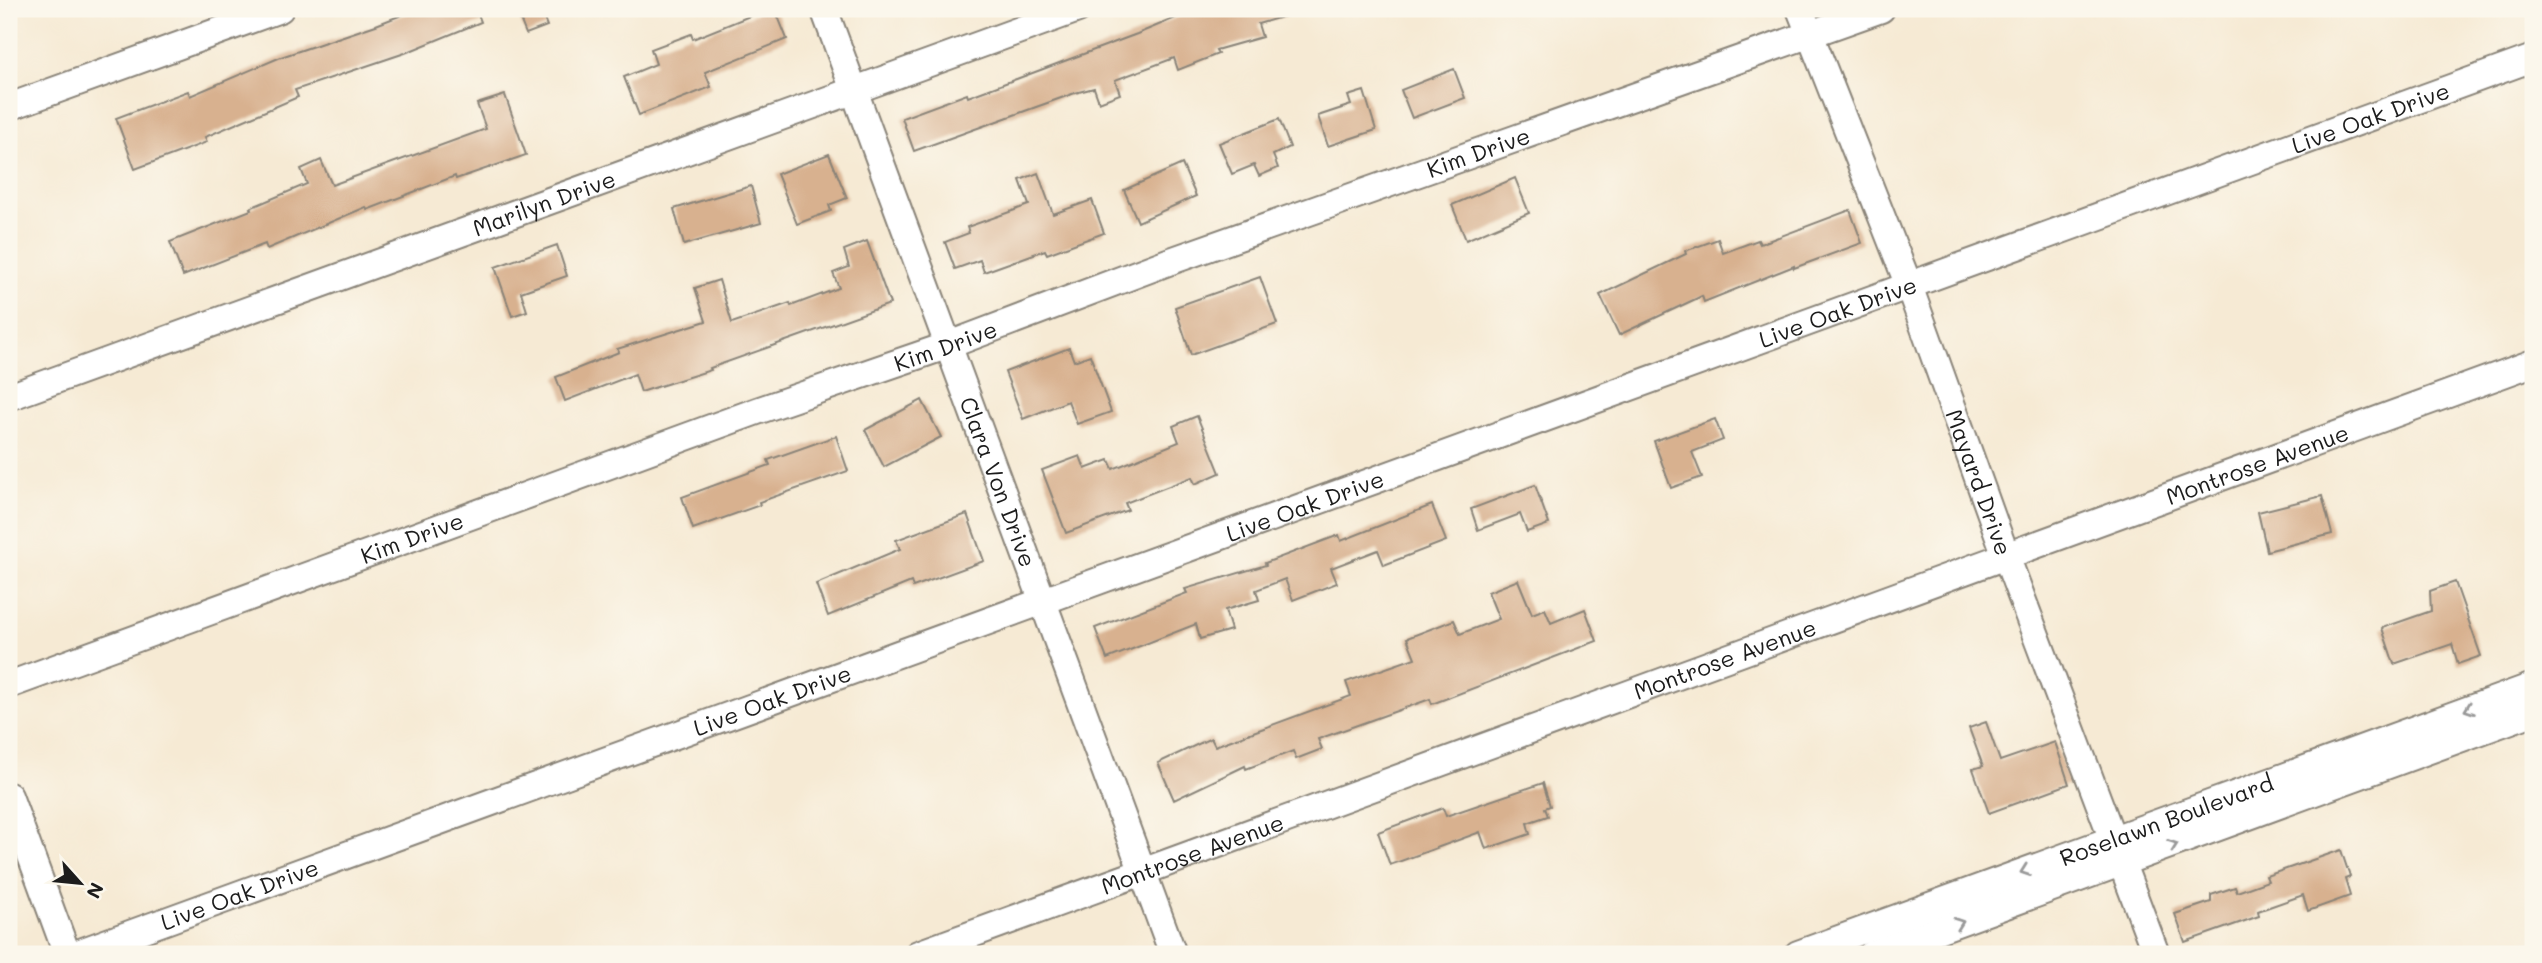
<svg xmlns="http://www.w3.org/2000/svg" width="2542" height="963" viewBox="0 0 2542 963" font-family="Mali,sans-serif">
<rect width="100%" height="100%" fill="#fbf7ec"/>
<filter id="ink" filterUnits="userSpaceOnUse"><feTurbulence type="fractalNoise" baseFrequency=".0143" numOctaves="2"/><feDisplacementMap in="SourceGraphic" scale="14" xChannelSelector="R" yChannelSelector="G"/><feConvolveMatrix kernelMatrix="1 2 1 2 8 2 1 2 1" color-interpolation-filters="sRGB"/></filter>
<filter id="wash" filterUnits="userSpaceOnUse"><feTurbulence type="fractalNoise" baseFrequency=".00686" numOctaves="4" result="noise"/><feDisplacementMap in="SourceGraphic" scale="28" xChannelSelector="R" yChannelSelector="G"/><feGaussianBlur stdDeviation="1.57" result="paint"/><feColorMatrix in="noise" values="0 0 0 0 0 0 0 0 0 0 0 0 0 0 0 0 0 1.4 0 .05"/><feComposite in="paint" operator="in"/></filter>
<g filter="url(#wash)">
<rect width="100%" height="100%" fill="#f6ead4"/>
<g id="blocks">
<g fill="#d8b18f">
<path d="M417,9H476L481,22L405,53L295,90L298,97L205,137L207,142L135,169L116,118L188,91L190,96L281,57L376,25Z"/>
<path d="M516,9H540L547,26L526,34Z"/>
<path d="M767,9H775L787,39L705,72L711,87L639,115L624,77L656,64L651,49L691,34L693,39Z"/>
<path d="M1197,9H1294L1295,13L1258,24L1262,37L1216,50L1218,54L1178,70L1174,58L1115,80L1120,94L1099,102L1094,88L1075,93L914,151L902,118L967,94L968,97L1137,34Z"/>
<path d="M1454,69L1465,98L1412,118L1401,90Z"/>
<path d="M1364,91L1376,130L1328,146L1318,116L1351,105L1348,96Z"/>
<path d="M505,95L526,155L456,179L455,176L367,210L366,207L267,249L265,244L183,276L170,242L251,210L250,208L307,184L301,169L321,160L332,185L486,129L477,104Z"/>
<path d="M1279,119L1290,147L1273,155L1278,168L1259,176L1254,165L1232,174L1219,143Z"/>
<path d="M829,154L847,198L829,205L831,211L797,224L777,174Z"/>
<path d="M1182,164L1196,196L1138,222L1124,190Z"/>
<path d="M1038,173L1053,214L1092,200L1104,233L1047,254L1045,250L984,272L980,260L955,269L945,242L969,233L967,227L1029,205L1020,180Z"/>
<path d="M1515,178L1529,213L1466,240L1452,205Z"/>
<path d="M751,186L761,223L684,245L674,209Z"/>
<path d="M1850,210L1862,243L1794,268V266L1704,302L1702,296L1619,335L1600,295L1686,254L1685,251L1718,239L1723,253L1758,240L1760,244Z"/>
<path d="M867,241L890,304L710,368L711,370L641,392L635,374L565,401L556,377L619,352L617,349L706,321L695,288L719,280L732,323L790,303L791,306L839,288L833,273L849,267L844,250Z"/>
<path d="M557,245L567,276L521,292L527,311L512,316L495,267Z"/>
<path d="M1260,277L1277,324L1191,355L1175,307Z"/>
<path d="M1069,348L1074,361L1090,355L1111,412L1077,424L1068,401L1023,419L1005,372Z"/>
<path d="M922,400L941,437L884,467L865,430Z"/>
<path d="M1197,416L1220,473L1195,484L1192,477L1125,503L1128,510L1066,533L1042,470L1080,456L1085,469L1109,460L1113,469L1179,442L1173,426Z"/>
<path d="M1715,419L1723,440L1692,452L1702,477L1671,488L1654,441Z"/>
<path d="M836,436L848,471L759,502L760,505L693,529L682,497L770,465L768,460Z"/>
<path d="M1535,485L1549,524L1527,532L1520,514L1478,530L1471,509Z"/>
<path d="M2322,496L2332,534L2267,551L2258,512Z"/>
<path d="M1432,505L1446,541L1384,565L1378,550L1331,568L1337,583L1293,600L1285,579L1256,590L1259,600L1225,610L1231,630L1200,639L1196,624L1107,659L1095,628L1187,593L1185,589L1266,565L1265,563L1339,535L1341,541Z"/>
<path d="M967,514L984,561L913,587L911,582L828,616L816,584L900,549L896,540Z"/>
<path d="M1518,580L1532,614L1545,609L1551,623L1585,609L1597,641L1432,704L1430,699L1318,739L1322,749L1296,759L1293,751L1246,769L1245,766L1174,800L1158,763L1211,738L1215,746L1351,696L1346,682L1415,658L1407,638L1454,620L1460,634L1499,619L1488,592Z"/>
<path d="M2455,582L2481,656L2458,664L2452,644L2394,664L2382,628L2431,611L2430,591Z"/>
<path d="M1986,722L2000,761L2055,742L2069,784L1989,813L1973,769L1983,766L1969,728Z"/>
<path d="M1543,783L1550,806L1545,808L1548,816L1527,823L1530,834L1486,849L1480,832L1390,865L1378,832L1443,808L1446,816Z"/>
<path d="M2341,850L2350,877L2345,879L2350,896L2308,911L2303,895L2258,911L2259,916L2185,942L2175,914L2211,902V895L2235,887L2237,892L2268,881L2266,876Z"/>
</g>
</g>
</g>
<g filter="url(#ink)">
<use href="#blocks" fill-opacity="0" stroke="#898378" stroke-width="2"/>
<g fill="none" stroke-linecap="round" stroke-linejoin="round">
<defs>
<g id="minor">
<path id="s1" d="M824,9L1173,954"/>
<path id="s2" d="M1800,9L1909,286L2006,556L2156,954"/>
<path d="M9,107L280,9"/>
<path id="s3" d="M9,397L1078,9"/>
<path id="s4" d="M9,685L757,411L949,345L1168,262L1881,9"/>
<path d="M9,796L67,954"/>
<path id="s5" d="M75,954L2533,58"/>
<path id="s6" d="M918,954L2533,363"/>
<path id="s7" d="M1798,954L2533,686"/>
<path d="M1872,954L2533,712"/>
</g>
</defs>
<use href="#minor" stroke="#898378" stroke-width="30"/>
<use href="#minor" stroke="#fff" stroke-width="26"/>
</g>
<defs><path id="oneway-chevron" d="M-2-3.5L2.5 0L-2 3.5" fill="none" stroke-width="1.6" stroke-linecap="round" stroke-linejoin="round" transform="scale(1.75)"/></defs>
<g stroke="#999">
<use href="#oneway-chevron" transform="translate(2469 709) rotate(160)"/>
<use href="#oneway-chevron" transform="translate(2173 845) rotate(-20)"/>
<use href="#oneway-chevron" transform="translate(2025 871) rotate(160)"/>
<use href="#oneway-chevron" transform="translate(1959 923) rotate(-20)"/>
</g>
</g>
<g text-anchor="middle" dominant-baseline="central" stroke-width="7" stroke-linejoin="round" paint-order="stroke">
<g font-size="23" fill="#1c1c1c" stroke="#fbf7ec">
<text stroke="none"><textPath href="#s5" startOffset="2443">Live Oak Drive</textPath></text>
<text stroke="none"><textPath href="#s4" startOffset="1563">Kim Drive</textPath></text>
<text stroke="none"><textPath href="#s3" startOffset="569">Marilyn Drive</textPath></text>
<text stroke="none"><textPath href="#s5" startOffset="1876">Live Oak Drive</textPath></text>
<text stroke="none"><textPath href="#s4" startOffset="996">Kim Drive</textPath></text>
<text stroke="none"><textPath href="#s6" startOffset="1426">Montrose Avenue</textPath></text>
<text stroke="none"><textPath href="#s2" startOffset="506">Mayard Drive</textPath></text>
<text stroke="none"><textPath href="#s1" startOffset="504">Clara Von Drive</textPath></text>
<text stroke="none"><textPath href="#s5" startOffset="1309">Live Oak Drive</textPath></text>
<text stroke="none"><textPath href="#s4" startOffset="429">Kim Drive</textPath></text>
<text stroke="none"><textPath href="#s6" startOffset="859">Montrose Avenue</textPath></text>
<text stroke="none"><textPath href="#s5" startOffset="742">Live Oak Drive</textPath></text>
<text stroke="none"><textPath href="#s7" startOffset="392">Roselawn Boulevard</textPath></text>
<text stroke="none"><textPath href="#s6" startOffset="292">Montrose Avenue</textPath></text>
<text stroke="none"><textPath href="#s5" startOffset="175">Live Oak Drive</textPath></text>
</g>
</g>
<rect width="2542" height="963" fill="none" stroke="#fbf7ec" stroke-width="35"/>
<g transform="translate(80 883) rotate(117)" stroke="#fbf7ec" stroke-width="5" paint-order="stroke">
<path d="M0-5L12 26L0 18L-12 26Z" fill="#1c1c1c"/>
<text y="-10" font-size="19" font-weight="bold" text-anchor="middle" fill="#1c1c1c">N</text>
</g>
</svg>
